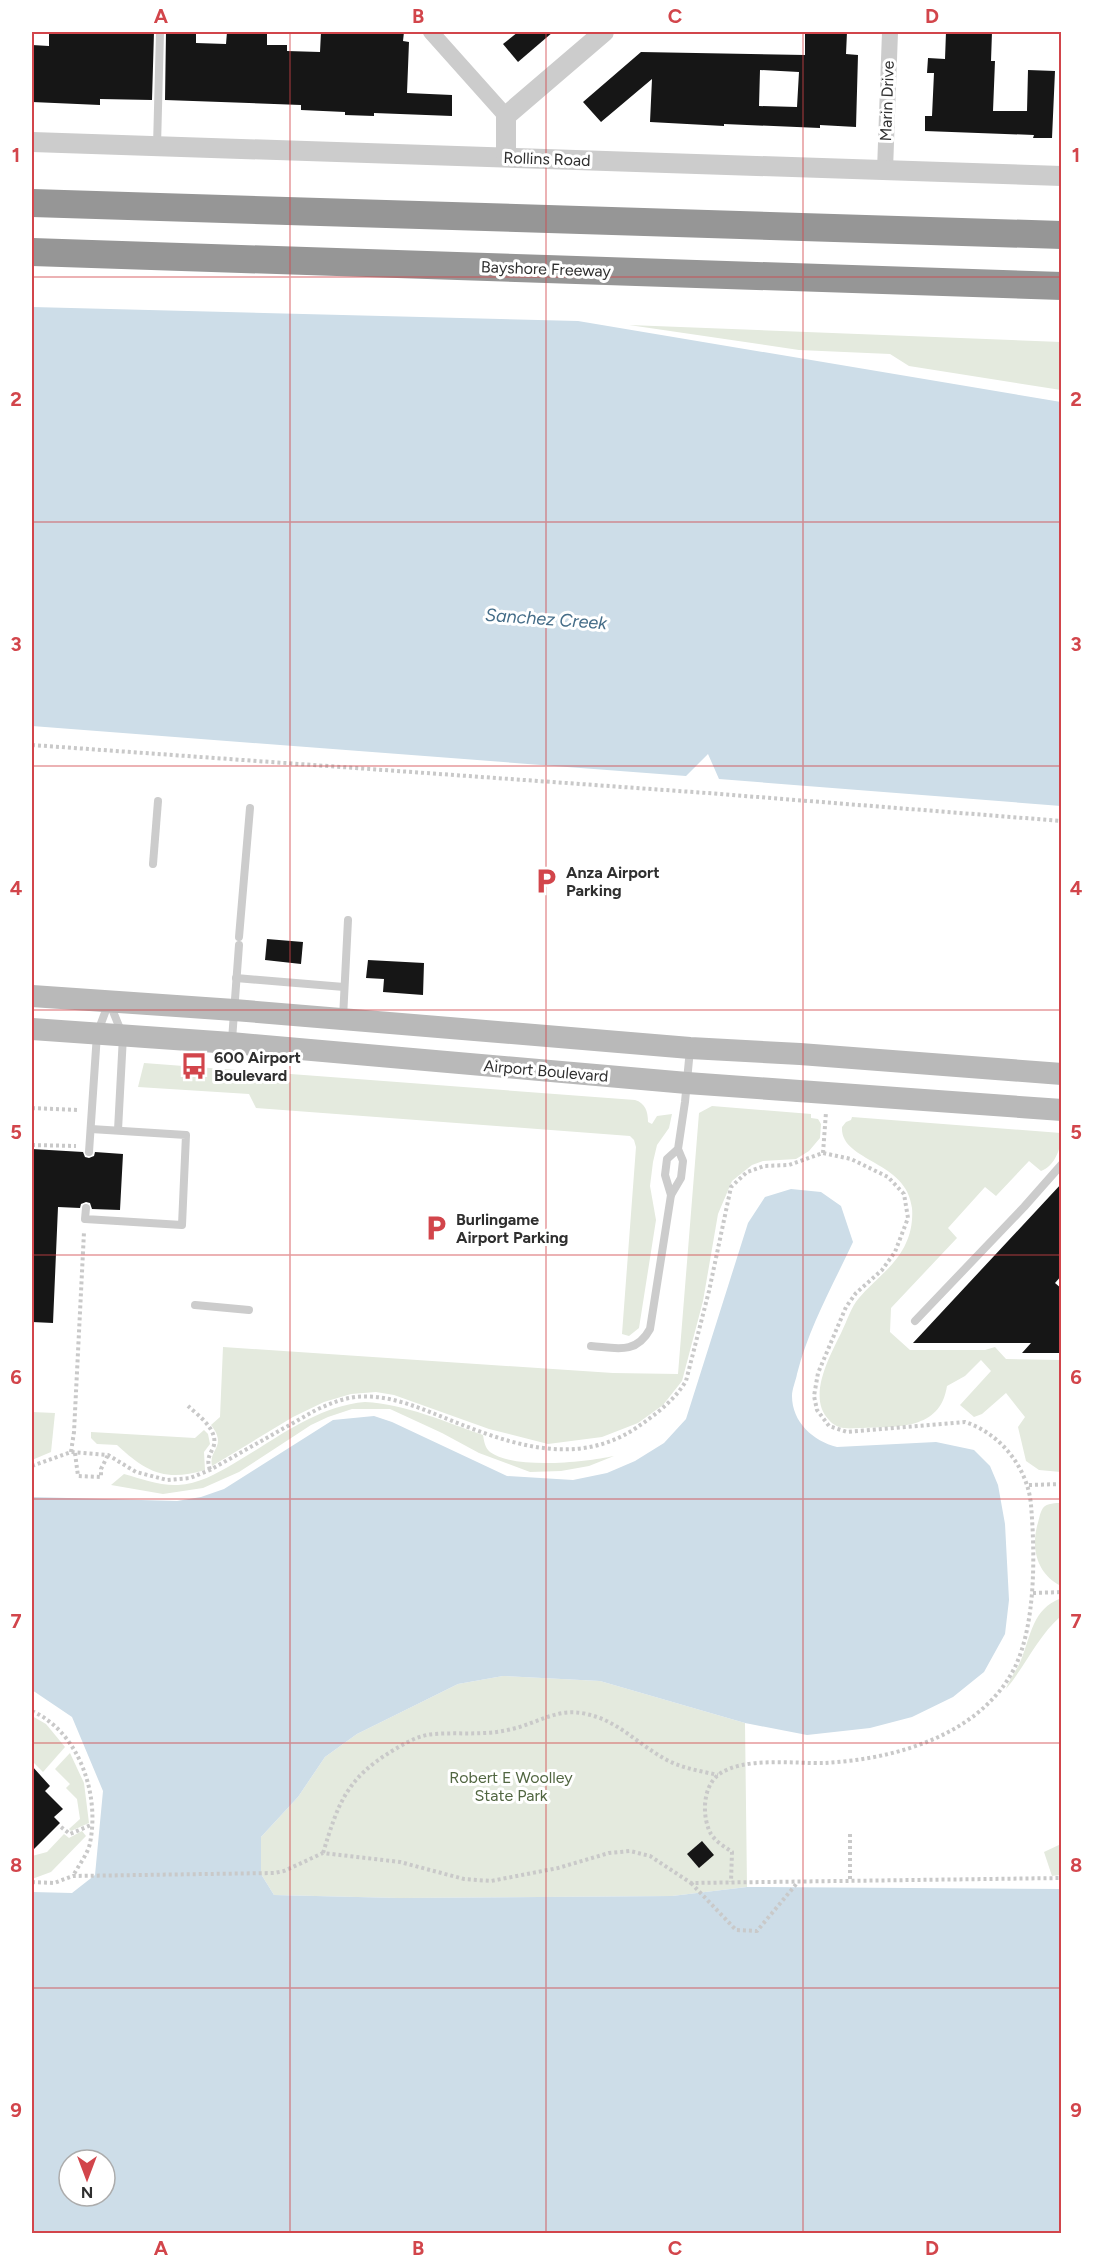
<svg xmlns="http://www.w3.org/2000/svg" width="1093" height="2265" viewBox="0 0 1093 2265" font-family="Figtree,sans-serif">
<rect width="100%" height="100%" fill="#fff"/>
<g fill="#e4eade">
<path d="M629,325L1061,342V390L909,366L890,354L799,350Z"/>
<path d="M144,1063L635,1100C645,1103 648,1111 648,1122L652,1124L657,1116L672,1114L669,1128L657,1145L653,1162L650,1186L656,1220L639,1328L629,1336L622,1334L636,1147L634,1140L630,1136L256,1108L249,1094L138,1087Z"/>
<path d="M712,1106L811,1114V1118L818,1119L821,1124L820,1138L809,1151L796,1159L763,1161L752,1165L732,1181L718,1214L703,1301L682,1381L663,1405L638,1423L602,1437L548,1444L489,1429L394,1395L376,1392L351,1394L324,1402L293,1417L212,1466C208,1449 228,1447 211,1425L220,1417L223,1347L613,1373L678,1374L699,1113Z"/>
<path d="M852,1117L1061,1133C1062,1147 1055,1166 1041,1171L1029,1161L996,1196L985,1187L948,1228L957,1238L891,1308L890,1332L910,1350H985L995,1347L1006,1359L1061,1360V1472L1039,1470L1026,1461L1018,1427L1025,1417L1006,1393L982,1414L974,1417L960,1405L991,1371L981,1360L965,1376L947,1386C940,1431 897,1426 863,1428C857,1428 850,1429 844,1428C839,1428 832,1424 829,1420C806,1397 831,1354 842,1331C847,1321 851,1307 859,1298C874,1280 896,1266 906,1243C911,1233 913,1219 912,1208C907,1160 840,1162 842,1127L846,1122L851,1120Z"/>
<path d="M365,1402C406,1404 445,1422 483,1435C484,1441 485,1448 490,1452C515,1470 586,1462 614,1456L589,1466L561,1471L530,1472L479,1453L442,1433L390,1409H352L328,1417L311,1425L239,1472L203,1488L163,1494L111,1485L124,1474C142,1479 160,1486 178,1485C198,1484 216,1474 233,1464C275,1440 316,1406 365,1402Z"/>
<path d="M32,1412L55,1413L51,1452L32,1460Z"/>
<path d="M204,1430L208,1434L210,1444L204,1452L205,1470C165,1482 146,1472 117,1445L97,1444L91,1438V1432L195,1438Z"/>
<path d="M1061,1503H1062L1061,1586C1038,1574 1031,1551 1037,1526C1039,1520 1040,1512 1043,1508C1047,1503 1056,1503 1061,1503Z"/>
<path d="M1061,1598V1616C1038,1636 1026,1665 1006,1689C1009,1680 1017,1670 1021,1660C1032,1633 1032,1610 1061,1598Z"/>
<path d="M503,1676L600,1681L745,1723L747,1887L672,1896L399,1898L274,1895L261,1874V1837L298,1797L325,1757L357,1734L458,1684Z"/>
<path d="M32,1716L46,1724L65,1747L43,1772L32,1761Z"/>
<path d="M70,1753L84,1783L89,1823L71,1831L69,1829L80,1819L77,1799L66,1788L70,1784L55,1769Z"/>
<path d="M82,1831L86,1836L51,1872L32,1879V1856L47,1852L64,1834L69,1838Z"/>
<path d="M1061,1844V1875L1052,1876L1044,1852Z"/>
</g>
<g fill="#cddde8" fill-rule="evenodd">
<path d="M32,307L578,321L1061,402V806L719,779L708,754L686,776L32,726Z"/>
<path d="M791,1189L821,1192L841,1206L853,1242C833,1285 809,1327 797,1374C796,1380 792,1389 792,1396C792,1422 813,1441 837,1447L936,1442L974,1450L990,1466L998,1485L1005,1524L1009,1600L1005,1634L984,1672L953,1697L912,1717L870,1728L807,1735L745,1723L600,1681L503,1676L458,1684L357,1734L325,1757L298,1797L261,1837V1874L274,1895L399,1898L672,1896L747,1887L1061,1889V2233H32V1892L72,1893L95,1875L103,1791L72,1717L32,1690V1497L177,1501L201,1497L224,1489L333,1420L374,1416L392,1422L507,1476L573,1480L607,1473L635,1461L664,1443L686,1419L748,1223L765,1197ZM69,2160H105V2196H69Z"/>
</g>
<g fill="#161616" fill-rule="evenodd">
<path d="M49,32H154L152,100L100,99V105L32,102V45L49,46Z"/>
<path d="M166,32H196V43L226,44L227,32H267V45H287V51L320,52L321,32H404L403,41L409,42L407,93L452,95V116L374,113V116L345,115V112L301,110V105L165,100Z"/>
<path d="M518,32H553L518,62L503,44Z"/>
<path d="M805,32H847L846,54L858,55L856,127L820,125V128L724,124V126L650,122L652,79L601,122L583,102L641,52L805,55ZM760,70L799,72L797,107L759,106Z"/>
<path d="M946,32H992L991,61H995L993,111H1027L1028,70L1055,71L1052,138H1033L1034,135L925,131V116H932L934,73H927L928,58L945,59Z"/>
<path d="M267,939L303,942L301,964L265,960Z"/>
<path d="M368,960L424,963L423,995L383,992L384,979L366,978Z"/>
<path d="M32,1149L83,1152L85,1157L89,1158L94,1156L95,1152L123,1154L120,1210L92,1209L90,1203L86,1202L81,1204L80,1208L58,1207L53,1323L32,1322Z"/>
<path d="M1062,1183V1275L1055,1283L1062,1289V1353H1022L1031,1343H913Z"/>
<path d="M32,1766L50,1786L45,1791L63,1809L54,1817L60,1823L32,1851Z"/>
<path d="M702,1841L714,1855L699,1868L687,1854Z"/>
</g>
<g fill="none" stroke-linecap="round" stroke-linejoin="round">
<g stroke="#c9c9c9" stroke-width="4" stroke-dasharray="3 3" stroke-linecap="butt">
<path d="M32,745L707,793L1062,821"/>
<path d="M32,1108L79,1110"/>
<path d="M32,1145L76,1146"/>
<path d="M823,1153L826,1112"/>
<path d="M188,1406C199,1416 220,1431 213,1448C208,1458 207,1460 210,1470"/>
<path d="M71,1452L74,1432L84,1232"/>
<path d="M75,1453L78,1476L101,1477V1469L108,1455"/>
<path d="M32,1466L71,1452L108,1455L136,1472L167,1480L190,1478L210,1470L316,1410C329,1404 341,1399 355,1397C383,1394 410,1404 435,1414C500,1440 571,1471 636,1428C655,1415 674,1401 686,1381L709,1291L731,1187L747,1172L764,1166L789,1165L823,1153L851,1159L888,1177L904,1194L908,1218L895,1252L882,1270L856,1293L846,1307L818,1373L814,1396L817,1410L829,1426L847,1432L965,1422C1000,1433 1028,1468 1031,1505C1035,1553 1036,1623 1015,1667C981,1735 896,1759 825,1763C795,1764 743,1756 718,1775C702,1788 702,1818 711,1834C716,1842 725,1847 732,1852L731,1882"/>
<path d="M1029,1485L1062,1484"/>
<path d="M1033,1593L1062,1592"/>
<path d="M32,1711C79,1732 100,1794 90,1843C88,1854 78,1866 73,1876"/>
<path d="M61,1827L70,1834L91,1825"/>
<path d="M850,1834V1881"/>
<path d="M323,1853C338,1804 346,1779 392,1751C405,1743 419,1735 434,1734C460,1732 486,1736 512,1729C538,1723 559,1707 586,1714C617,1720 638,1744 665,1759C681,1768 700,1771 718,1775"/>
<path d="M32,1882L54,1883L73,1876L274,1873L284,1871L323,1853L400,1862L464,1879L491,1881L558,1868L609,1853L630,1851L650,1856L691,1883L1062,1878"/>
<path d="M691,1883L736,1930L757,1931L798,1882"/>
</g>
<g stroke="#ccc" stroke-width="8">
<path d="M157,146L160,32"/>
<path d="M153,864L158,801"/>
<path d="M239,937L250,808"/>
<path d="M236,978L344,987"/>
<path d="M110,1004L123,1036L118,1130"/>
<path d="M343,1018L348,920"/>
<path d="M232,1040L239,945"/>
<path d="M678,1149L667,1159L665,1175L671,1195L681,1178L683,1161L678,1149L685,1102L690,1049"/>
<path d="M89,1152L97,1034L109,1002"/>
<path d="M86,1208L85,1219L182,1225L186,1135L91,1129"/>
<path d="M195,1305L249,1310"/>
<path d="M915,1321L1024,1207L1062,1164"/>
<path d="M591,1346C616,1348 636,1355 650,1329L671,1195"/>
</g>
<g stroke="#ccc" stroke-width="16">
<path d="M431,32L506,116"/>
<path d="M885,170L890,32"/>
</g>
<g stroke="#ccc" stroke-width="20">
<path d="M32,142L1062,176"/>
<path d="M506,157V116L604,32"/>
</g>
<g stroke="#b9b9b9" stroke-width="22">
<path d="M32,996L234,1010L690,1048L800,1054L1062,1074"/>
<path d="M32,1029L231,1043L687,1083L1062,1110"/>
</g>
<g stroke="#969696" stroke-width="28">
<path d="M32,203L1062,235"/>
<path d="M32,252L1062,286"/>
</g>
</g>
<path fill="none" stroke="#d2454b" stroke-width="1.5" stroke-opacity="0.55" d="M290,32V2234M546,32V2234M803,32V2234M32,277H1062M32,522H1062M32,766H1062M32,1010H1062M32,1255H1062M32,1499H1062M32,1743H1062M32,1988H1062"/>
<defs>
<symbol id="parking-bare" viewBox="-9 -9 18 18"><path d="M-3.5-5.5H1a3.5 3.5 0 0 1 0 7H-1V5.5H-3.5ZM-1-3.4V-.6H.8a1.4 1.4 0 0 0 0-2.8Z" fill="#d2454b" stroke="#fff" stroke-width="2.5" paint-order="stroke"/></symbol>
<symbol id="bus-bare" viewBox="-9 -9 18 18"><path d="M-5-6H5V4H4V6H2V4H-2V6H-4V4H-5ZM-3.5-4V0h7V-4ZM-3.5 1.2v1.5H-2V1.2ZM2 1.2v1.5H3.5V1.2Z" fill="#d2454b" stroke="#fff" stroke-width="2.5" paint-order="stroke"/></symbol>
</defs>
<g fill-rule="evenodd">
<use href="#parking-bare" x="527" y="862" width="38" height="38"/>
<use href="#bus-bare" x="175" y="1047" width="38" height="38"/>
<use href="#parking-bare" x="417" y="1209" width="38" height="38"/>
</g>
<g text-anchor="middle" dominant-baseline="central" stroke-width="6" stroke-linejoin="round" paint-order="stroke">
<g font-size="16" fill="#2f2f2f" stroke="#fff">
<text transform="translate(887 101) rotate(-88)">Marin Drive</text>
<text transform="translate(547 159) rotate(2)">Rollins Road</text>
<text transform="translate(546 269) rotate(2)">Bayshore Freeway</text>
<text transform="translate(546 1071) rotate(5)">Airport Boulevard</text>
</g>
<g font-size="16" font-weight="bold" fill="#2f2f2f" stroke="#fff" text-anchor="start">
<text x="566" y="872">Anza Airport<tspan x="566" dy="18">Parking</tspan></text>
<text x="214" y="1057">600 Airport<tspan x="214" dy="18">Boulevard</tspan></text>
<text x="456" y="1219">Burlingame<tspan x="456" dy="18">Airport Parking</tspan></text>
</g>
<g font-size="16" fill="#516641" stroke="#fff">
<text x="511" y="1777">Robert E Woolley<tspan x="511" dy="18">State Park</tspan></text>
</g>
<g font-size="18" font-style="italic" fill="#456d88" stroke="#fff">
<text transform="translate(546 619) rotate(4)">Sanchez Creek</text>
</g>
</g>
<rect width="1093" height="2265" fill="none" stroke="#ffffff" stroke-width="66"/>
<g transform="translate(87 2178) rotate(180)"><circle r="28" fill="#ffffff" stroke="#acacac" stroke-width="1.5"/>
<path d="M0-4.5L10 22L0 15L-10 22Z" fill="#d2454b"/>
<text y="-9" font-size="16" font-weight="bold" text-anchor="middle" fill="#2f2f2f">N</text>
</g>
<rect x="33" y="33" width="1027" height="2199" fill="none" stroke="#d2454b" stroke-width="2"/>
<g font-size="20" text-anchor="middle" font-weight="bold" fill="#d2454b">
<text x="161" y="23">A</text>
<text x="418" y="23">B</text>
<text x="675" y="23">C</text>
<text x="932" y="23">D</text>
<text x="16" y="162">1</text>
<text x="1076" y="162">1</text>
<text x="16" y="406">2</text>
<text x="1076" y="406">2</text>
<text x="16" y="651">3</text>
<text x="1076" y="651">3</text>
<text x="16" y="895">4</text>
<text x="1076" y="895">4</text>
<text x="16" y="1139">5</text>
<text x="1076" y="1139">5</text>
<text x="16" y="1384">6</text>
<text x="1076" y="1384">6</text>
<text x="16" y="1628">7</text>
<text x="1076" y="1628">7</text>
<text x="16" y="1872">8</text>
<text x="1076" y="1872">8</text>
<text x="16" y="2117">9</text>
<text x="1076" y="2117">9</text>
<text x="161" y="2255">A</text>
<text x="418" y="2255">B</text>
<text x="675" y="2255">C</text>
<text x="932" y="2255">D</text>
</g>
</svg>
